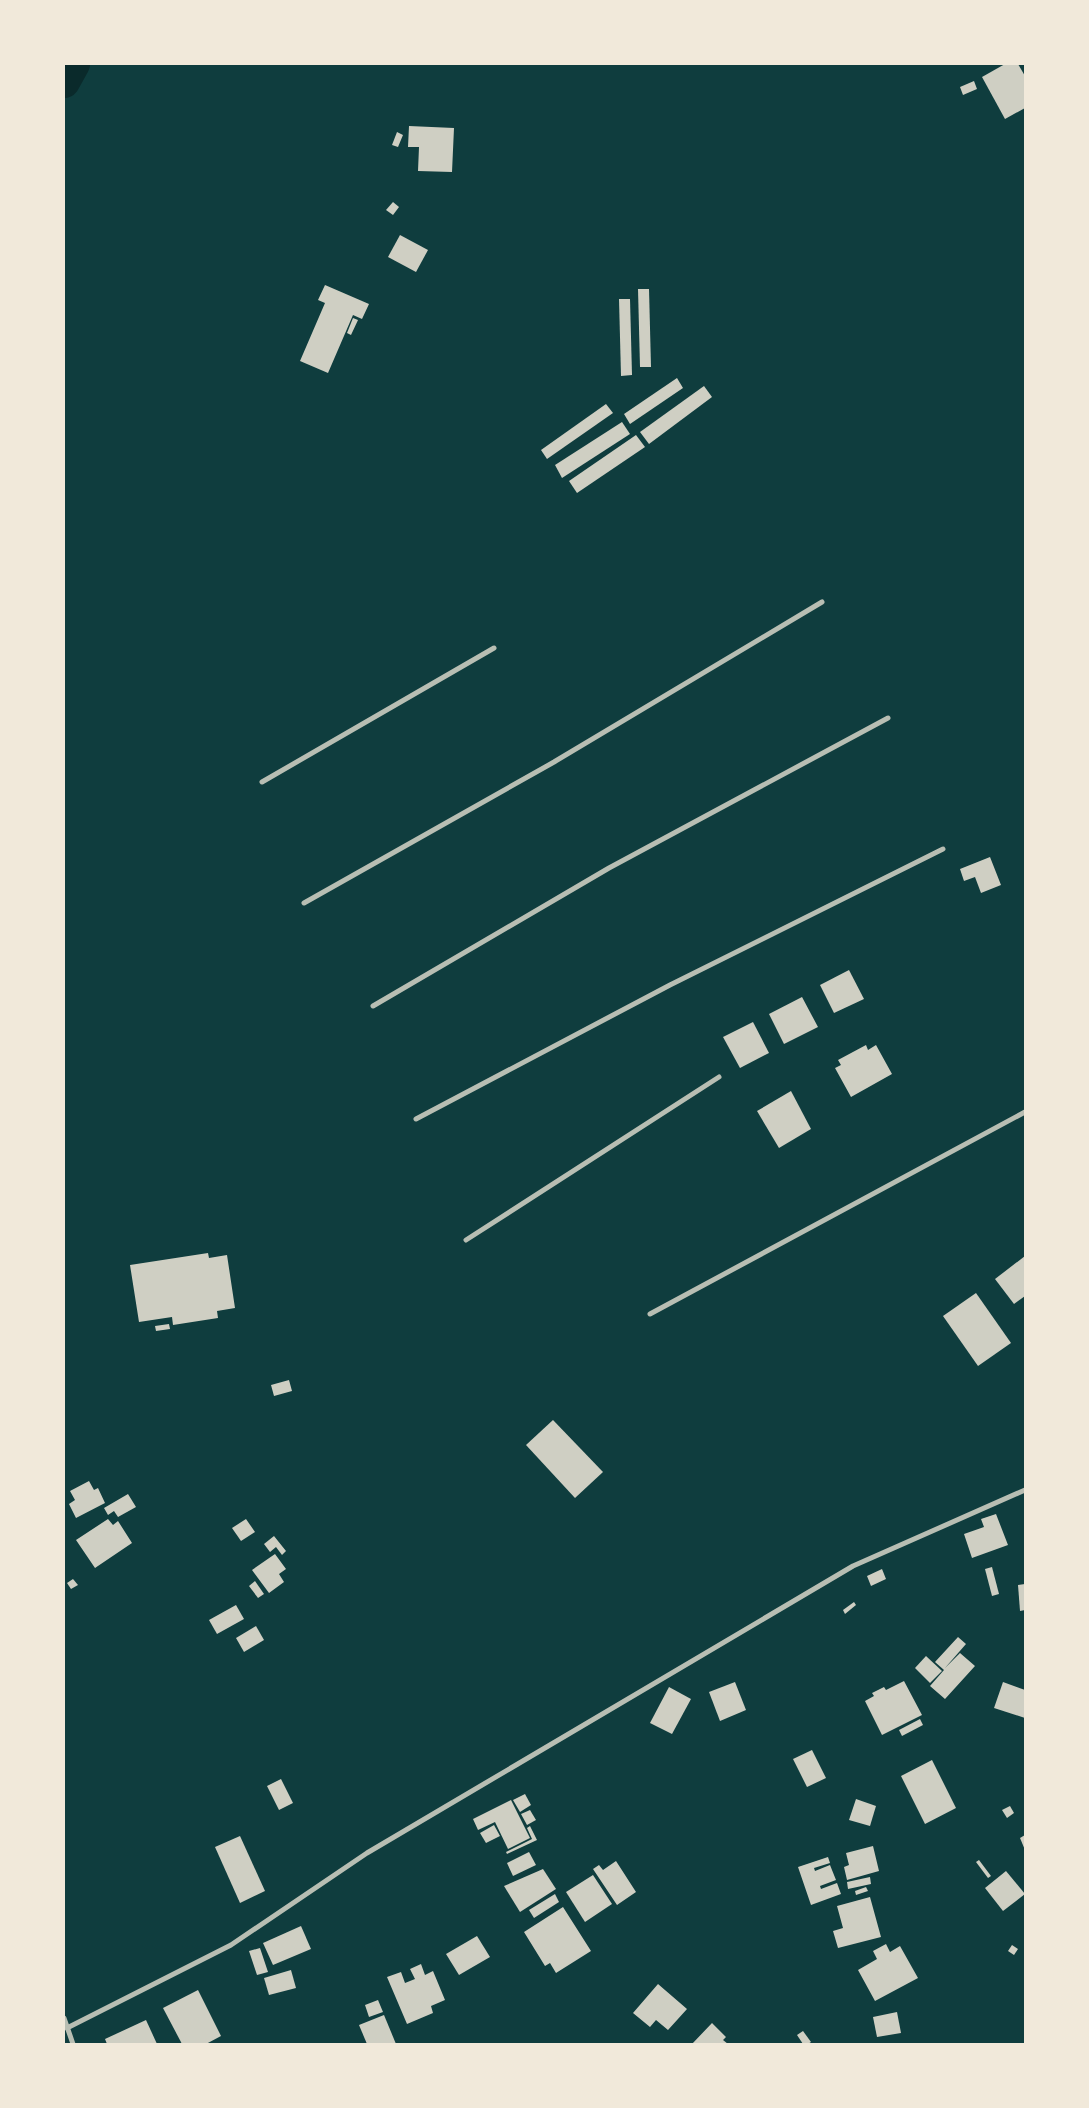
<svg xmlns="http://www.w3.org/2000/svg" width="1089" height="2108" viewBox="0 0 1089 2108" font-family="Lora,serif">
<rect width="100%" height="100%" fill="#0f3d3e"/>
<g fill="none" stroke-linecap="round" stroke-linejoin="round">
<path stroke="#0a2a2b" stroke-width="32" d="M64,82L74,64"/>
</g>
<g fill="#cfcfc3">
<path d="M1005,64H1018L1025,76V108L1005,119L982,77Z"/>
<path d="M974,81L977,89L963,95L960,87Z"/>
<path d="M409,126L454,128L452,172L418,171L419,147H408Z"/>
<path d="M397,132L403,135L398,147L392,145Z"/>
<path d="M393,202L399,207L393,215L386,210Z"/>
<path d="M400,235L428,250L416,272L388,257Z"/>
<path d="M325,285L369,304L362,319L353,315L328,373L300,361L325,303L318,300Z"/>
<path d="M638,289H649L651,367H640Z"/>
<path d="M619,299H630L632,375L621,376Z"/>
<path d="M353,318L358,320L351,335L347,333Z"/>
<path d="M677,378L683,388L630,424L624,414Z"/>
<path d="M704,386L712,397L649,444L640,432Z"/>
<path d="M606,404L613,413L547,459L541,450Z"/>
<path d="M622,422L630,434L562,478L555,465Z"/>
<path d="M636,435L645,447L577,493L569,481Z"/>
<path d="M990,857L1001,885L981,893L975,877L964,881L960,869Z"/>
<path d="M849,970L864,999L834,1013L820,985Z"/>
<path d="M802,997L818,1027L784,1044L769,1014Z"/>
<path d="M753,1022L769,1053L740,1068L723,1037Z"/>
<path d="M866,1045L868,1050L876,1045L892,1074L851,1097L835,1068L841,1065L838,1060Z"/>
<path d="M791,1091L811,1129L779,1148L757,1111Z"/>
<path d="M208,1253L209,1258L227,1255L235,1308L217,1311L218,1318L173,1325L172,1317L139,1322L130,1265Z"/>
<path d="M1025,1256V1296L1014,1304L995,1279Z"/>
<path d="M976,1293L1011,1343L978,1366L943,1316Z"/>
<path d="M169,1324L170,1329L156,1331L155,1326Z"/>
<path d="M289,1380L292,1391L274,1396L271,1385Z"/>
<path d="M553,1420L603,1472L575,1498L526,1445Z"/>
<path d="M89,1481L94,1490L98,1488L105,1503L76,1518L69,1504L75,1500L70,1491Z"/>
<path d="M128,1494L136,1507L118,1517L114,1511L108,1515L104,1508Z"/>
<path d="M996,1514L1008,1545L972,1558L964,1534L984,1527L981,1519Z"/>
<path d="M108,1519L113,1525L118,1521L132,1543L95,1568L76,1540Z"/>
<path d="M246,1519L255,1532L241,1541L232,1528Z"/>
<path d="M274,1536L286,1551L282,1555L276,1547L270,1552L264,1544Z"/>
<path d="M275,1554L286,1569L279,1574L284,1582L269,1593L252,1570Z"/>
<path d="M992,1567L999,1594L992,1596L985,1569Z"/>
<path d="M882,1569L886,1579L871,1586L867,1576Z"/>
<path d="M73,1579L78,1585L71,1589L67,1583Z"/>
<path d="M255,1581L264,1594L258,1598L249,1586Z"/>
<path d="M1025,1584V1610L1020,1611L1018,1585Z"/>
<path d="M854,1602L856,1605L845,1614L843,1610Z"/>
<path d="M236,1605L244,1619L217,1634L209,1620Z"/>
<path d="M256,1626L264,1640L244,1652L236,1638Z"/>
<path d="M958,1637L966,1644L945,1668L960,1653L975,1666L945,1699L930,1686L944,1670L935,1662Z"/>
<path d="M926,1656L942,1671L930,1683L915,1668Z"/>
<path d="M904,1681L922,1715L882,1735L865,1701L874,1696L872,1693L884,1687L886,1690Z"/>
<path d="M735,1682L746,1710L720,1721L709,1692Z"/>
<path d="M1003,1682L1025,1690V1718L994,1708Z"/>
<path d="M669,1687L691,1699L672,1734L650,1723Z"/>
<path d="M920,1719L923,1725L902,1736L899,1730Z"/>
<path d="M812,1750L826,1778L807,1787L793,1759Z"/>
<path d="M932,1760L956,1808L925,1824L901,1776Z"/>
<path d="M281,1779L293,1803L279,1810L267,1786Z"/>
<path d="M525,1794L531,1805L520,1812L513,1800Z"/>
<path d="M856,1799L876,1806L870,1826L849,1820Z"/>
<path d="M511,1800L530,1838L508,1849L495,1822L478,1830L473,1819Z"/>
<path d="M1010,1806L1014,1813L1007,1818L1002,1810Z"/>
<path d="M530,1810L536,1820L527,1825L521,1814Z"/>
<path d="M494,1825L500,1836L486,1843L480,1833Z"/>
<path d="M530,1826L537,1840L507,1854L506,1852L532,1839L527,1828Z"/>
<path d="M1025,1835V1850L1020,1838Z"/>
<path d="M240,1836L265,1891L240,1903L215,1847Z"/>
<path d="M873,1846L879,1871L847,1880L844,1867L849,1865L846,1853Z"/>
<path d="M529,1852L536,1865L513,1876L507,1863Z"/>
<path d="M828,1857L830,1863L814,1868L815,1871L830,1865L836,1880L820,1886L821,1889L837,1883L841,1894L811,1905L798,1867Z"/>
<path d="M979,1860L991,1876L988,1878L976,1862Z"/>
<path d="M616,1861L636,1892L617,1905L593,1869L599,1865L603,1870Z"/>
<path d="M543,1869L556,1889L520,1912L504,1886Z"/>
<path d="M1006,1871L1025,1894L1003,1911L985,1888Z"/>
<path d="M593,1875L612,1904L585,1922L566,1892Z"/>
<path d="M870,1877L871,1884L848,1889L847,1882Z"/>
<path d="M866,1887L868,1891L856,1895L855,1891Z"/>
<path d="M555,1894L559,1902L534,1918L529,1910Z"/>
<path d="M870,1897L881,1937L838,1948L833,1931L843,1928L837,1906Z"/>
<path d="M563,1907L591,1951L556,1973L550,1963L545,1966L524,1932Z"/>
<path d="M301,1926L311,1949L273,1965L263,1943Z"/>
<path d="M477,1936L490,1957L459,1975L446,1954Z"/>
<path d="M886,1944L890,1952L900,1946L918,1978L875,2001L858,1970L877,1959L873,1951Z"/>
<path d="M1012,1945L1018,1949L1014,1955L1008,1951Z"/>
<path d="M260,1948L268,1972L257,1975L249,1951Z"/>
<path d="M421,1964L425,1975L433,1971L445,2000L431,2006L433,2013L407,2024L387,1977L401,1972L405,1983L415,1979L410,1969Z"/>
<path d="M291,1970L296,1988L269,1995L264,1978Z"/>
<path d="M658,1984L687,2009L668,2030L656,2020L650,2027L633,2013Z"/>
<path d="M198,1990L221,2036L206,2044H182L163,2008Z"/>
<path d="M378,2000L383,2012L369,2017L365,2005Z"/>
<path d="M897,2012L901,2033L877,2037L873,2017Z"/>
<path d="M384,2015L396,2044H367L359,2025Z"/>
<path d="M146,2020L157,2044H107L105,2039Z"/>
<path d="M712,2023L726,2037L723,2040L728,2044H692Z"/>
<path d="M803,2031L811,2042L808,2044H803L797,2035Z"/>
</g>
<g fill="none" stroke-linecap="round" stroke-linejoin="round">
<g stroke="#b8beb3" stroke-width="5">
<path d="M262,782L494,648"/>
<path d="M304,903L554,762L822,602"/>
<path d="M373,1006L609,868L888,718"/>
<path d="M416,1119L670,985L943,849"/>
<path d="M466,1240L719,1077"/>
<path d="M650,1314L1025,1112"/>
<path d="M64,2018L73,2044"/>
<path d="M67,2028L231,1945L367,1853L853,1566L1025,1490"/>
</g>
</g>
<rect width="1089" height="2108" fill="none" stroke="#f1e9da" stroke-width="130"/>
</svg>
